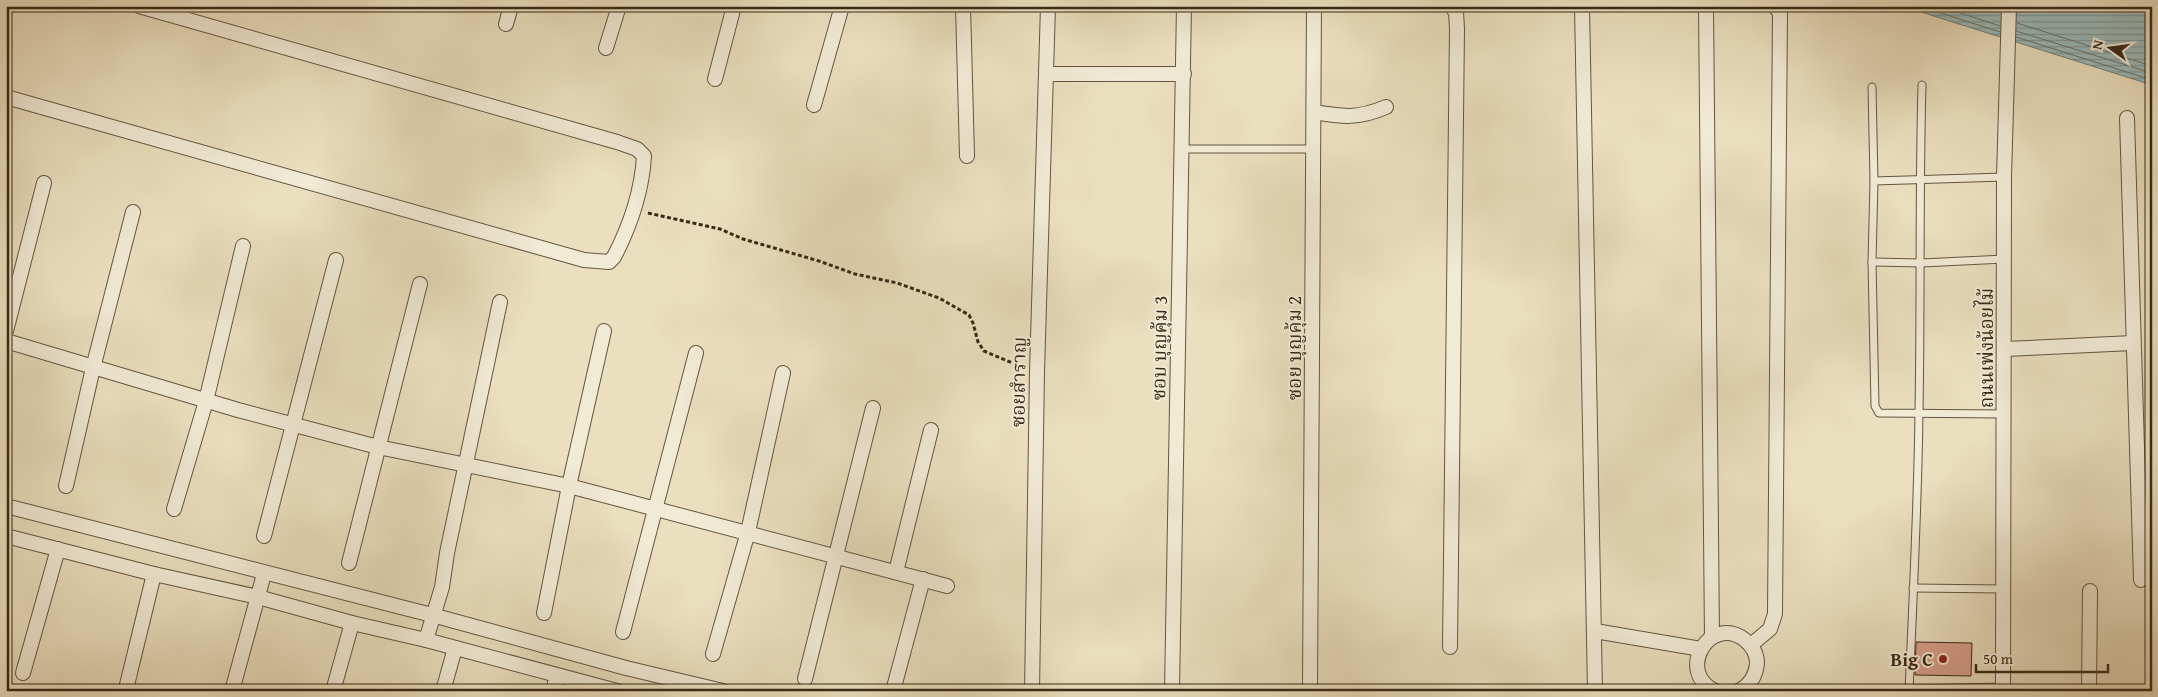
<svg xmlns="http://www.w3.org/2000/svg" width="2158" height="697" viewBox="0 0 2158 697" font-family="'Gentium Book Plus','Noto Serif Thai',serif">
<defs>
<pattern id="water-rules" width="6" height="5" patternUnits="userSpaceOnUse" patternTransform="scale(1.25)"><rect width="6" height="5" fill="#9bbabb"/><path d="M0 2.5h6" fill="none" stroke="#7f9797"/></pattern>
</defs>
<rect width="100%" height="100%" fill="#eadfbf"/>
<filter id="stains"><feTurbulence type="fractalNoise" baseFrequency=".004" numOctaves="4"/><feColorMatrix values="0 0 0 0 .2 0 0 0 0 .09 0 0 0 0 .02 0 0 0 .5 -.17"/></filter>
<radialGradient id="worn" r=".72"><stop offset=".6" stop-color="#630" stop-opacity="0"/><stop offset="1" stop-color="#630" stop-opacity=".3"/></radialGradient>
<path fill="url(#water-rules)" stroke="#738079" d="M1902,6H2152V85Z"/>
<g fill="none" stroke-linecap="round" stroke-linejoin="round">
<g stroke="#697269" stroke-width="1">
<path d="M1919,6L2000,32"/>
<path d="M1939,6L2000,26"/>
<path d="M2017,23L2152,66"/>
<path d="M2016,31L2152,73"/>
<path d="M2016,37L2152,80"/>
</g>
</g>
<path fill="#d8a08c" stroke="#372917" d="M1916,642L1972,643L1971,676L1915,675Z"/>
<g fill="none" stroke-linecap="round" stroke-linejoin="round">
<defs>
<g id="lane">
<path d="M1872,87L1874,181"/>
<path d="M1182,149H1314"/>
<path d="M2004,177L1874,181L1872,262L1875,406L1879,413L2005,414"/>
<path d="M1872,262L1921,263L2005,259"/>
<path d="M1913,588L2004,589"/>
<path d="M1909,689L2003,687"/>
<path d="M1909,691C1913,598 1918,504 1919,411C1921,302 1919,194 1922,85"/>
</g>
<g id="street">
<path d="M963,6L967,156"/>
<path d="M1582,6L1595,691"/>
<path d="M1706,6L1712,637"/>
<path d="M506,24L511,6"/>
<path d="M606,48L619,6"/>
<path d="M1047,74H1184"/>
<path d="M715,79L734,6"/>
<path d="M6,97L584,260L609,262L614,257C630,226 642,191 644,156L637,149L617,142L139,6"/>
<path d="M814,105L842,6"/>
<path d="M1314,112C1343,117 1358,119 1386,107"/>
<path d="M2127,118L2141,580"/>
<path d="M6,331L44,183"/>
<path d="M6,341L238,410L378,447L569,486L947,586"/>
<path d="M2005,349L2133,343"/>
<path d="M66,486L93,368L133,212"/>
<path d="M6,506L432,615L626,668L723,691"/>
<path d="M174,509L206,401L243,246"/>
<path d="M6,536L154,574L258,597L352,623L426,640L617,691"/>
<path d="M264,536L336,260"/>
<path d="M349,563L420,284"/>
<path d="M896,572L931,430"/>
<path d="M544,613L569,486L604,331"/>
<path d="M1595,631L1701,649"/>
<path d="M623,632L696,353"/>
<path d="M426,640L442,587L447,553L500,302"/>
<path d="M1751,645L1770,629L1775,614L1780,13L1775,6"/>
<path d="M1450,647L1457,29L1456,12L1451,6"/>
<path d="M713,654L748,532L783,373"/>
<path d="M23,673L58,549"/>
<path d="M805,679L873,408"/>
<path d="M126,689L154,574"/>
<path d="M232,691L264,574"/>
<path d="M333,691L352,623"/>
<path d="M443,691L455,648"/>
<path d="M553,691L557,676"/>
<path d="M893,691L923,579"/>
<path d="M1032,691L1037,372L1048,6"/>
<path d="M1172,691L1184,6"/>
<path d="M1310,691L1314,6"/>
<path d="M1715,691C1675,672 1710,613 1745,640C1752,646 1757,653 1757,663C1756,676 1750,685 1739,691"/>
<path d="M2003,691L2004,177L2009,6"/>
<path d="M2089,691L2090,591"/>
</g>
</defs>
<use href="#lane" stroke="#645641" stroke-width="9"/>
<use href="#street" stroke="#645641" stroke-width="16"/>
<path stroke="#372917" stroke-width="3" stroke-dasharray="4 2.5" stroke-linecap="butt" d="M648,213L720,229L743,239L819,261L855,274L897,283L939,298L969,315L973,323L978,342L984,351L1022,367"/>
<use href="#lane" stroke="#f1ead5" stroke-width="7"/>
<use href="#street" stroke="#f1ead5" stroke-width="14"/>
</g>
<circle fill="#8f2418" stroke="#f1ead5" stroke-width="2" cx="1943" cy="659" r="5"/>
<g text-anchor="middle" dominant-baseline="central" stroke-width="4" stroke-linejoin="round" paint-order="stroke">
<g font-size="19" fill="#372917" stroke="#f1ead5">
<text transform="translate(1159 348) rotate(-89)">ซอบ บุญคุ้ม 3</text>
<text transform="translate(1294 348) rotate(-90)">ซอย บุญคุ้ม 2</text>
<text transform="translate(1986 348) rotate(-90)">ถนนเพ่งน้อยไม้</text>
<text transform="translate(1018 382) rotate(-89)">ซอยสำราญ</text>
</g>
<g font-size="19" font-weight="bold" fill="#372917" stroke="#f1ead5" text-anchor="end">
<text x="1933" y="659">Big C</text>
</g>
</g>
<rect width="2158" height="697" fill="none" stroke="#eadfbf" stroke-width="25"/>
<rect x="8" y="8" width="2143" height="682" fill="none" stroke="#372917" stroke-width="2.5"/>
<rect x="12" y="12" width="2133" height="672" fill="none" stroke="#372917"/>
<g transform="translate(2110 48) rotate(284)" stroke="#f1ead5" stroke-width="4" paint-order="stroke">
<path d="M0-4L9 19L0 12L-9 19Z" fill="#372917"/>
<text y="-8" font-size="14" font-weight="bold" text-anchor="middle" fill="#372917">N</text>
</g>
<path d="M1976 664v8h132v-8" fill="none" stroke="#372917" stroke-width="2.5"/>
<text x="1983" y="664" font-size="15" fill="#372917" stroke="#f1ead5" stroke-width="4" paint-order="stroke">50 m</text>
<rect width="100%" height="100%" filter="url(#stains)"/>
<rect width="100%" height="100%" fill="url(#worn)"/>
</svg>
